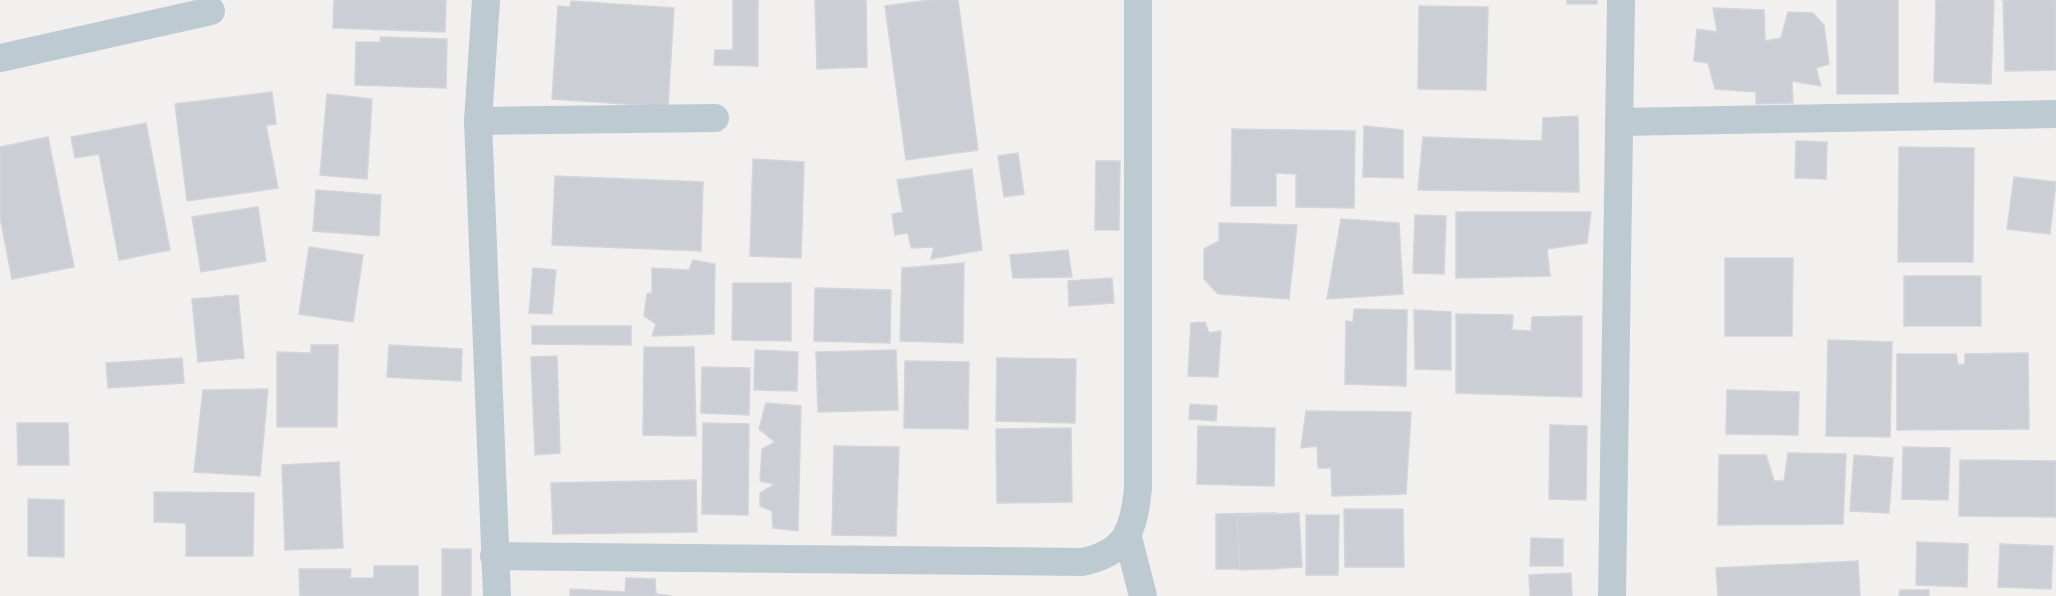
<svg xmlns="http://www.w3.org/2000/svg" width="2056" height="596" viewBox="0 0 2056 596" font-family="Inter,sans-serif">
<rect width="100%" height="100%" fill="#f2efef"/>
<g fill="#cbced4" stroke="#d3d5db" stroke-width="1.5">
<path d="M334,0H446L445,32L333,28Z"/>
<path d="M733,0H758V66L714,65L715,50H733Z"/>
<path d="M815,0H866L867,67L817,69Z"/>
<path d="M930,0H958L978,150L906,160L885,6Z"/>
<rect x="1567" y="0" width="30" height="4"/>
<rect x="1837" y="0" width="61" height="94"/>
<path d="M1936,0H1994L1991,84L1934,82Z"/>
<path d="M2003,0H2056V70L2005,71Z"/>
<path d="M571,1L674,8L668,107L552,99L558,6L570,7Z"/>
<path d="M1419,6L1488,7L1486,90L1418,89Z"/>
<path d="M1713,8L1764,10L1765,41L1781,38L1788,12L1813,13L1824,25L1829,64L1816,68L1821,86L1792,81L1793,103L1756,104V92L1715,89L1708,63L1694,61L1697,29L1717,32Z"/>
<path d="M380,37L447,39L446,88L355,85L356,42H381Z"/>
<path d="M272,92L276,124L266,125L278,188L187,201L175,104Z"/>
<path d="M327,94L372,99L367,179L320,175Z"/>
<path d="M1578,116L1579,192L1418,190L1423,137L1542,141L1543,118Z"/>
<path d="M146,123L170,250L119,260L99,154L75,158L71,137Z"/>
<path d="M1364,126L1403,130V178L1363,177Z"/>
<path d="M1232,129L1355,131L1354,208L1296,207V174L1276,173V206H1231Z"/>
<path d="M48,137L74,267L12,279L0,217V147Z"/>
<path d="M1796,141L1827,142L1826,179L1795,178Z"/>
<path d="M1899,147L1974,148L1973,262H1898Z"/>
<path d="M1018,153L1024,194L1004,197L998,156Z"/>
<path d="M753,159L804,162L801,258L750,256Z"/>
<path d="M1096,161H1120L1119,230H1095Z"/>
<path d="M972,169L982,250L931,259L934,247L911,248L908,233L895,235L892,214L903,212L897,180Z"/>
<path d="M555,176L703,182L701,251L552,245Z"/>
<path d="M2014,177L2056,182L2050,234L2007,229Z"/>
<path d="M316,190L381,195L379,236L313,231Z"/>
<path d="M258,207L266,261L201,272L192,217Z"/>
<path d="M1456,212H1591L1587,243L1547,249L1550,276L1456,278Z"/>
<path d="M1415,215L1446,216L1444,274L1413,273Z"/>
<path d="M1341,219L1399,223L1403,294L1327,299Z"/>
<path d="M1219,223L1297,225L1289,299L1218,294L1204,279V249L1219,241Z"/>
<path d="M309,247L363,255L353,322L299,314Z"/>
<path d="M1068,250L1072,277L1013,278L1010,255Z"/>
<path d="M1725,258H1793L1792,336H1725Z"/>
<path d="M693,260L715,264L714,334L652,336L656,324L644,316L647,294L652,293V268L689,270Z"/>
<path d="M964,263L963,343L900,341L902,268Z"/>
<path d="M533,268L556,270L552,314L529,313Z"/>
<rect x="1904" y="276" width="77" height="50"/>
<path d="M1112,278L1114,303L1069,306L1068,281Z"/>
<path d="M733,283H791V341L732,340Z"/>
<path d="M815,288L891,290L890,343L814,341Z"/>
<path d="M238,295L244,358L198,362L192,299Z"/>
<path d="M1354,309L1407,310L1406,386L1345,384L1346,321L1353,322Z"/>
<path d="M1414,310L1451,312V370L1415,369Z"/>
<path d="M1456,314L1513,315L1512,330L1531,331L1532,317L1582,316V397L1456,393Z"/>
<path d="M1205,322L1209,333L1221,331L1218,377L1188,376L1191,323Z"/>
<path d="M532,326H631V345L532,344Z"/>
<path d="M1828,340L1892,342L1890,437L1826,436Z"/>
<path d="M311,345H338L337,427H277V352L311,353Z"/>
<path d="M389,345L462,349L461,381L387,377Z"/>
<path d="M644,347H694L696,436L643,435Z"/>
<path d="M755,350L798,352L797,391L754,390Z"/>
<path d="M896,350L898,410L818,412L816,352Z"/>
<path d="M2028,353L2029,429L1897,430V354H1956L1958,365L1965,364V354Z"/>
<path d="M557,356L560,453L535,455L531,357Z"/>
<path d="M182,358L184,383L108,388L106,363Z"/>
<path d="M997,358L1076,359L1075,423L996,421Z"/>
<path d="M905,361L969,362L968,429L904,428Z"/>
<path d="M702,367L750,368L749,415L701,413Z"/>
<path d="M268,389L260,476L194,472L203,390Z"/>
<path d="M1727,390L1799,392L1798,435L1726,434Z"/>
<path d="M766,403L801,406L798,531L773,528L772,511L760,506V493L775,484L760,481L762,449L775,442L759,429Z"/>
<path d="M1190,404L1217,406L1216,421L1189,419Z"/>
<path d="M1306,411L1411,412L1406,494L1332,496L1331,468H1318L1317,446L1301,448Z"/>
<path d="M17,423H68L69,465H18Z"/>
<path d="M703,423L749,424L748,515L702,514Z"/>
<path d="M1550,425L1587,426L1586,500L1549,499Z"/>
<path d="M1198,426L1275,428L1274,486L1197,484Z"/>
<path d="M1071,428L1072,502L997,503L996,429Z"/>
<path d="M834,446L899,447L896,536L832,535Z"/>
<path d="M1903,447L1950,448L1948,500L1902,499Z"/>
<path d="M1788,453L1846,454L1843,524L1718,525L1719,455H1766L1774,481H1784Z"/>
<path d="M1854,455L1893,458L1889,513L1850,511Z"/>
<path d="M1960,460L2056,461V517L1959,516Z"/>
<path d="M339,462L343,548L285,550L282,465Z"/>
<path d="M696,480L697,532L553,534L551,483Z"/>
<path d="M154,492L254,493L253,556H186V523L154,522Z"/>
<path d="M28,499L64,500V557L28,556Z"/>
<path d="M1344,509H1403L1404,567H1345Z"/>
<path d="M1276,513L1277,569H1216V514Z"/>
<path d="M1299,513L1302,567L1240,570L1237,516Z"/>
<path d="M1306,515H1339L1338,575H1306Z"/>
<path d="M1531,538L1563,539V566H1530Z"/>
<path d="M1917,542L1968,544L1967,587L1916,585Z"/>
<path d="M2000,544L2053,546L2051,589L1998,587Z"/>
<rect x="442" y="549" width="29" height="47"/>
<path d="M1858,561L1860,596H1718L1716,568Z"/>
<path d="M374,566H418V596H300L299,569H351L350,578H374Z"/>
<path d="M1571,573L1572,596H1530L1529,575Z"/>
<path d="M626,578L655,579L656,594L672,596H570V589L625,592Z"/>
<path d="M1900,590H1929V596H1899Z"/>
</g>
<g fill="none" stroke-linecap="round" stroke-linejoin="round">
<g stroke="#becad2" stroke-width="28">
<path d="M486,0L478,121L497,596"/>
<path d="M0,58L211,11"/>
<path d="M478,121L715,118"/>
<path d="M1619,122L2056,114"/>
<path d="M1127,534L1143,596"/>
<path d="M494,556L1082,562C1127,553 1134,529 1138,488V0"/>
<path d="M1612,596L1621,0"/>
</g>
</g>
</svg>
